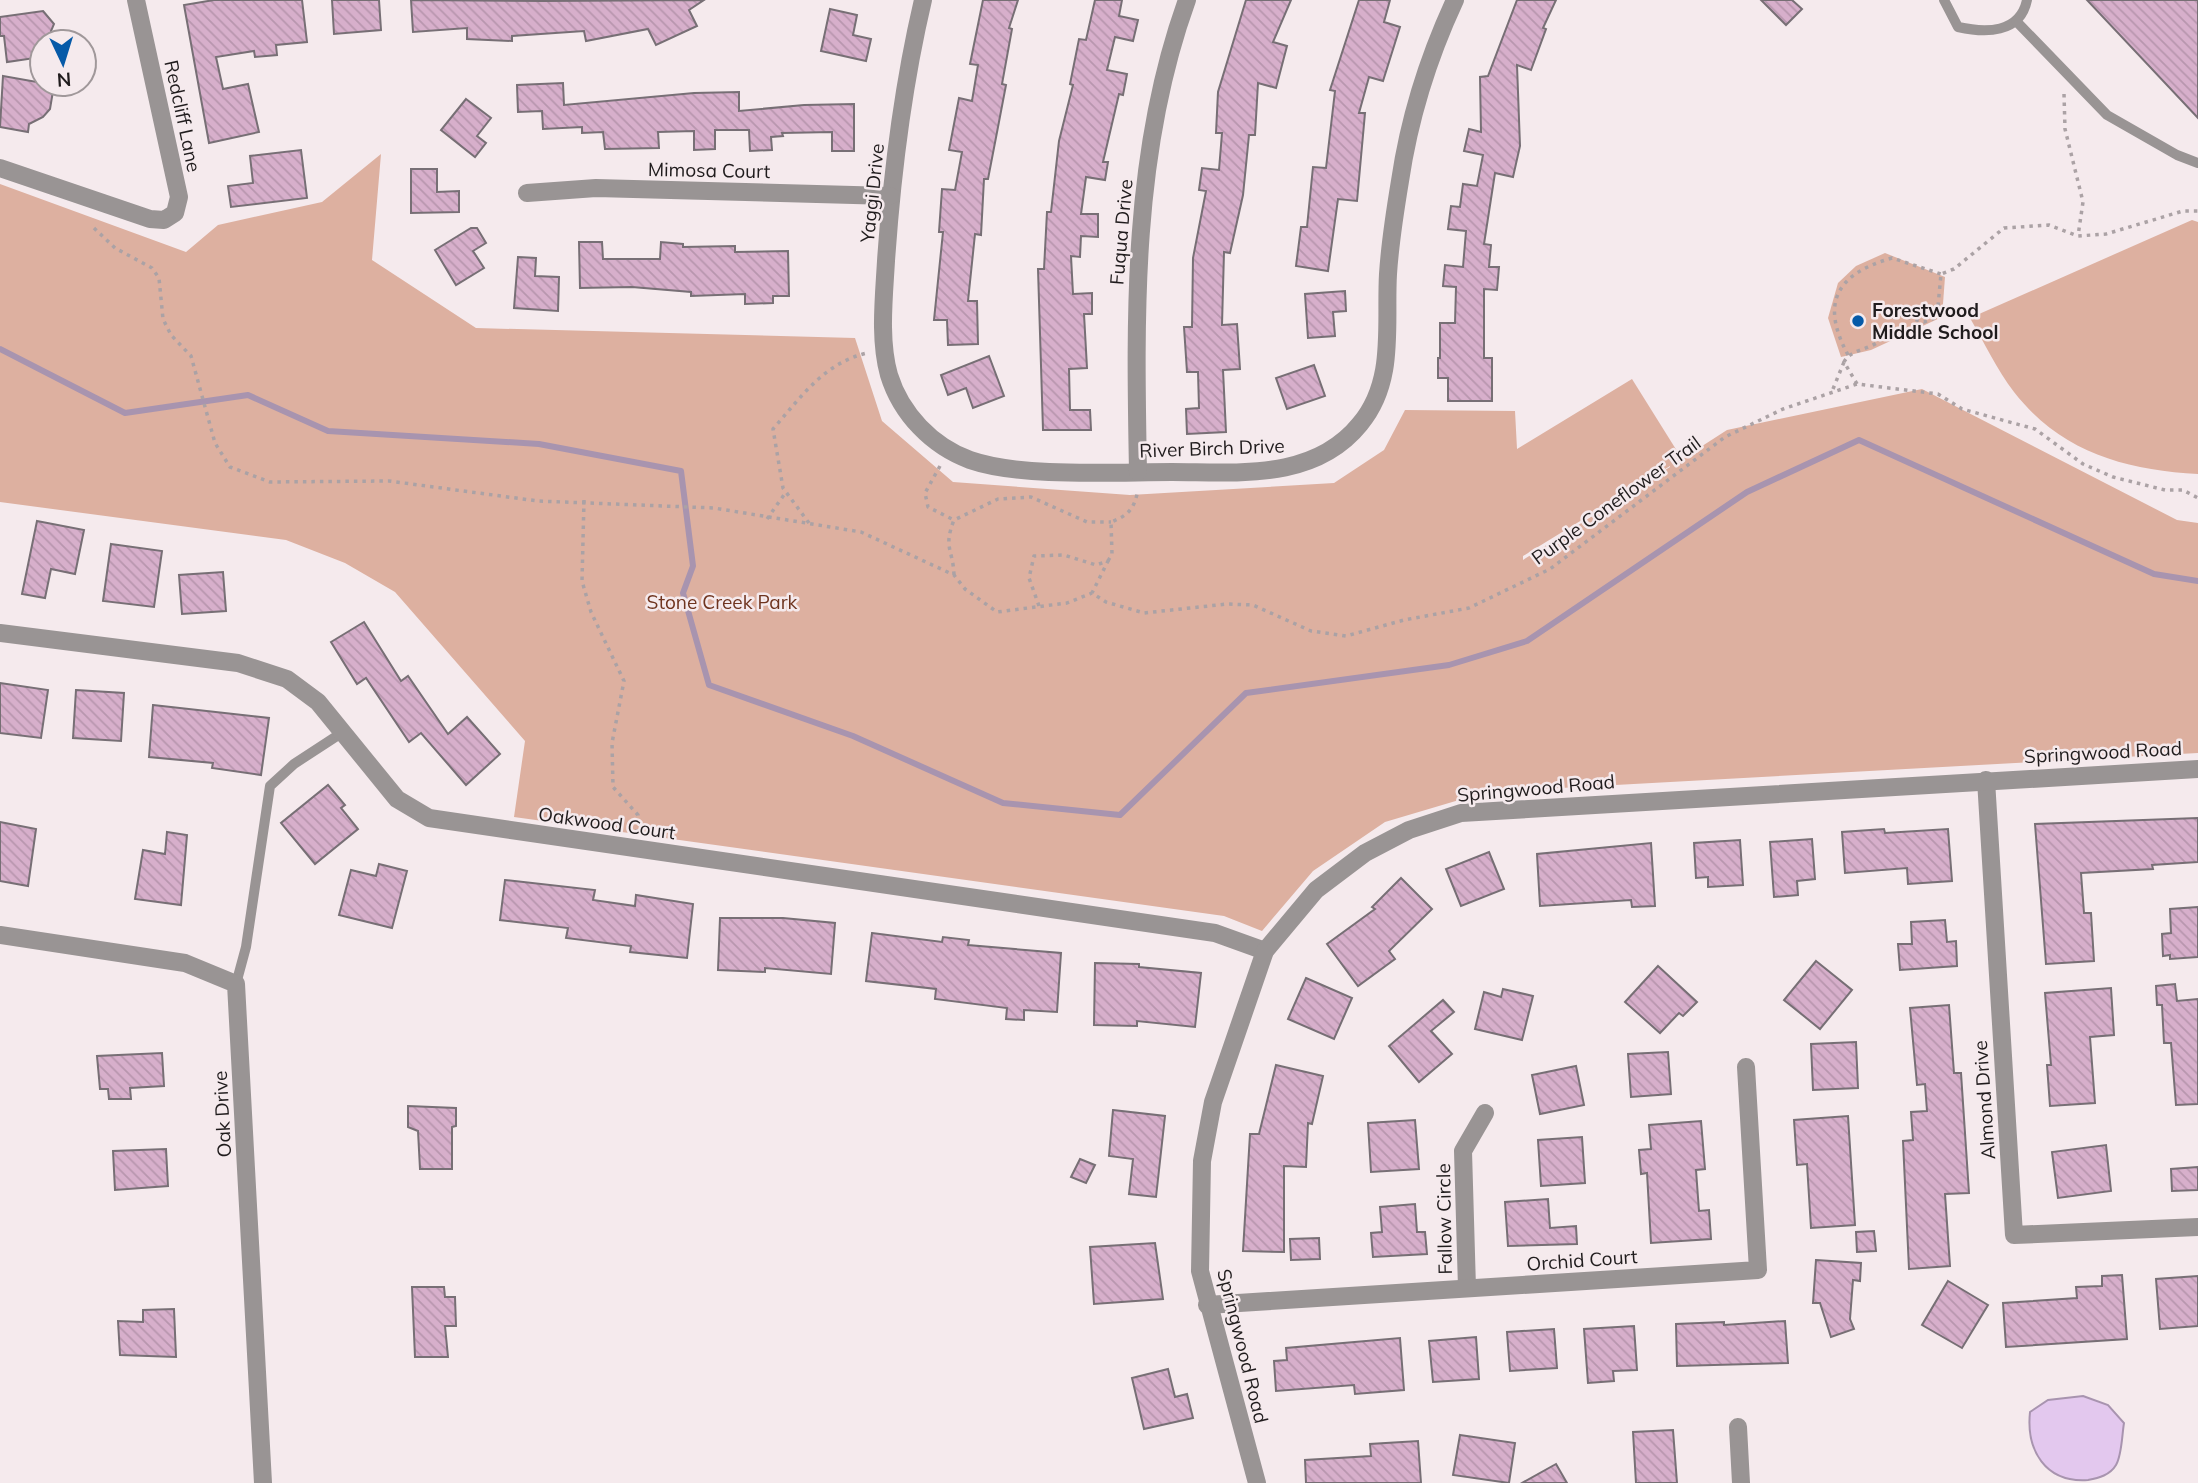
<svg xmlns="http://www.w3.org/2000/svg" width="2198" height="1483" viewBox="0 0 2198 1483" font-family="Mulish,sans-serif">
<defs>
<pattern id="building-back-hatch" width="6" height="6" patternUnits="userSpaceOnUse" patternTransform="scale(1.75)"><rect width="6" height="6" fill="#d7afcb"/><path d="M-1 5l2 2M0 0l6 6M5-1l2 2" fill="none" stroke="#b896ae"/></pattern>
</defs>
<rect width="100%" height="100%" fill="#f5eaed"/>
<g fill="#ddb0a0" fill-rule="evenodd">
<path d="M381,154L372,260L476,328L855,338L882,421L953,482L1130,495L1334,483L1384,450L1405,410L1515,411L1517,449L1632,379L1682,459L1727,430L1922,389L2177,520L2198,523V753L1486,792L1385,822L1313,871L1262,931L1224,916L514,817L525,741L395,592L345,563L286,540L0,502V184L186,252L218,225L322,202ZM1670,466V467L1523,560V556Z"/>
<path d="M2192,220L2198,222V474C2125,470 2061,452 2014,392C1997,370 1984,342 1970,318Z"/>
<path d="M1885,253L1945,277L1942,317L1871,350L1841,357L1828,318L1838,283L1856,266Z"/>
</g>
<path fill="#e3c8ee" stroke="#a894af" stroke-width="2" d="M2083,1396L2108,1405L2124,1423C2122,1434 2122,1455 2116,1465C2110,1475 2099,1478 2088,1480C2045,1483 2026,1450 2030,1412L2048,1400Z"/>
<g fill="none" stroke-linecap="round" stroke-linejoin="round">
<path stroke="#a894af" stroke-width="6" d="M0,349L125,413L248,395L328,431L539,444L681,471L693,566L683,593L709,685L853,736L1003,803L1120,815L1246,693L1449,665L1527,641L1747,492L1859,440L2154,574L2198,581"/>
</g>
<g fill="url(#building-back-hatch)" stroke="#776f75" stroke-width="2">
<path d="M214,0H302L307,42L276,45L277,55L255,57L254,51L216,57L223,89L248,84L259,132L209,143L184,5Z"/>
<path d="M332,0H379L381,30L334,34Z"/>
<path d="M411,0L543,1L704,0L689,10L697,26L656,45L648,29L586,41L584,31L512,36V41L467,39V28L413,32Z"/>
<path d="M983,0H1018L1009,28L1012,29L1002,84L1006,85L998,127L988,179H984L981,235L975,234L968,301H977L978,344L948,345L947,320H934L943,232H939L942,189L955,190L962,152L949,150L959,98L972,101L978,65L970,64Z"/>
<path d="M1095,0H1122L1119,16L1138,20L1133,41L1115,37L1107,70L1127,74L1123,95L1119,94L1103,162H1108L1105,180L1086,177L1081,214H1098V237L1081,236L1080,257L1071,256L1073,294L1092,293V314H1084L1087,368L1069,369L1070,410H1090L1091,430H1043L1038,269H1044L1047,212H1051L1059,141L1073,85L1070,84L1079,39L1086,40Z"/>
<path d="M1246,0H1291L1273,42L1287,46L1276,88L1258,83L1255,135H1249L1243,195L1230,253L1224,252L1222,325L1237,324L1240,369L1223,370L1226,432L1187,434L1186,409L1199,408L1198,372H1187L1184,327H1192L1193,258L1206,191L1199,190L1202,168L1219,170L1222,133H1216L1218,92Z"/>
<path d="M1359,0H1390L1384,22L1400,27L1383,81L1369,77L1359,113H1365L1357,201L1338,199L1328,271L1296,266L1301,227H1307L1313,167L1326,168L1335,91L1330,90Z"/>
<path d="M1517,0H1556L1543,28L1546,29L1531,70L1517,65L1520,146L1513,177L1495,173L1484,244L1491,245L1489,267H1499L1497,290L1484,289V358H1492V401H1448V378H1438V358H1440V323H1455L1456,287L1443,286L1445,265L1463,267L1466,231L1448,229L1451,206L1460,207L1463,184L1477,186L1483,155L1464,151L1469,129L1481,132L1480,77L1488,76Z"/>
<path d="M1761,0H1792L1802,9L1786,25Z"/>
<path d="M2087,0H2198V118Z"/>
<path d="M830,9L857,15L853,35L871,39L866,61L821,51Z"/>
<path d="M43,11L54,24L51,31L53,42H42V57L7,62L4,36H0V17Z"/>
<path d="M3,76L54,85L50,109L43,117L29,124L28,132L0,127Z"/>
<path d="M563,83L564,105L694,93L739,92V111L804,105L854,104V151H832V132L782,133L783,136L771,137L772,150L750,151L749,130H715V149L694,150V131L658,132L659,148L605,149L603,132L582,133V127L543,129L542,111L518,112L517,85Z"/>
<path d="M466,99L491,118L477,136L486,143L475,157L441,130Z"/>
<path d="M301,150L307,198L231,207L228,186L253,183L250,156Z"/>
<path d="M411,169H437V192L459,191V212L411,213Z"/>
<path d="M471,228H477L486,243L473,251L484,268L456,285L435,250Z"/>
<path d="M579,242H602L603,259H660L661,242L683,244V247L735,246V252L788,251L789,296H773V303L745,304V294L691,296V292L632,287L580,288Z"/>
<path d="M518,257L536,258L535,276L559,277L558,311L514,308Z"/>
<path d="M1345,291L1346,311L1333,312L1335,336L1308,338L1305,294Z"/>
<path d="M989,356L1004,396L973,408L966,388L948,395L941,375Z"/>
<path d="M1314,365L1325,396L1287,409L1276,378Z"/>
<path d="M37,521L84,530L75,574L51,569L45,598L22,594Z"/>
<path d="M111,544L162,551L154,607L103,601Z"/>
<path d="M223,572L226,611L182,614L179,575Z"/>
<path d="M364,622L401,681L408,676L448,734L467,717L500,754L466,785L421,733L409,742L366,678L357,684L331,642Z"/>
<path d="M0,683L48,690L41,738L0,733Z"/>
<path d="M76,690L124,693L121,741L73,738Z"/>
<path d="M153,705L269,718L261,775L212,768L213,763L149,757Z"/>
<path d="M328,785L345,805L341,808L358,829L315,864L281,823Z"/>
<path d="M2198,818V862L2152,865L2153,869L2081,873L2084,913H2091L2094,961L2046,964L2035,824Z"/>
<path d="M0,822L36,829L28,886L0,881Z"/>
<path d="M1884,829L1885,833L1948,829L1952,881L1908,884L1907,868L1845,873L1842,832Z"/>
<path d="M167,832L187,835L181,905L135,899L143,850L165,854Z"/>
<path d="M1812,839L1815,879L1797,881L1798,895L1774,897L1770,842Z"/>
<path d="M1740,840L1743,885L1708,887V877L1696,878L1694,843Z"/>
<path d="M1651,843L1655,906L1632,907L1631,900L1540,906L1537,854Z"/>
<path d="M1489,852L1504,889L1461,906L1446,869Z"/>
<path d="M379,864L407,871L392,928L339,915L351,870L376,876Z"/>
<path d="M1401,878L1432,909L1389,951L1395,959L1358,986L1327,944L1375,909L1372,907Z"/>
<path d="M505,880L595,890L593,900L635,906L636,895L693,904L687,958L630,952L631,946L566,938L568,928L500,920Z"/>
<path d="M2198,907V957L2170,959V955L2163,956L2162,934L2171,933L2170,909Z"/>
<path d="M720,918H783L835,923L831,974L765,968V972L718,970Z"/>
<path d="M1945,920L1947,942L1956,941L1957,966L1900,970L1898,944H1912L1911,922Z"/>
<path d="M872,933L942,942L943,937L969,940L968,945L1061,953L1057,1012L1024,1010V1020L1006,1019L1007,1008L935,999L936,989L866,981Z"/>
<path d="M1816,961L1852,990L1820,1029L1784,1000Z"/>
<path d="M1095,963L1139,964V967L1201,973L1195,1027L1137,1021V1026L1094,1025Z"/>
<path d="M1658,966L1697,1002L1683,1016L1679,1013L1660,1033L1625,1002Z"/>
<path d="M1306,978L1352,998L1334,1039L1288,1019Z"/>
<path d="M2175,984L2177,1001L2198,999V1104L2176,1105L2171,1043H2164L2162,1005H2157L2156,986Z"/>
<path d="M2111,988L2114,1035L2090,1037L2095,1103L2050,1106L2047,1065H2051L2045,993Z"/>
<path d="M1503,989L1533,996L1522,1040L1475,1029L1484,992L1501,997Z"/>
<path d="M1443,1000L1454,1012L1431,1031L1452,1054L1419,1082L1389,1046Z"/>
<path d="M1949,1005L1954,1073H1961L1969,1193L1945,1194L1950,1266L1909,1269L1903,1141L1913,1140L1911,1112L1927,1111L1925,1084L1917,1085L1910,1008Z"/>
<path d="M1856,1042L1858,1088L1813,1090L1811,1044Z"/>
<path d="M1668,1052L1671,1094L1631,1097L1628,1054Z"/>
<path d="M162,1053L164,1086L130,1088L131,1099H109L108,1089H100L97,1056Z"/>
<path d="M1276,1065L1323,1076L1312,1124L1308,1123L1306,1167L1284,1166V1252L1243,1251L1250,1134H1259Z"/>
<path d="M1576,1066L1584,1105L1540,1114L1532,1075Z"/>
<path d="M408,1106L456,1108V1126L452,1127V1169H420L418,1131L408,1127Z"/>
<path d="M1113,1110L1165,1116L1156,1197L1129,1194L1133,1159L1109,1156Z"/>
<path d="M1848,1116L1855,1225L1811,1228L1807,1164L1797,1165L1794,1120Z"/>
<path d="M1415,1120L1419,1169L1371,1172L1368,1123Z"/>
<path d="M1701,1121L1705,1169L1696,1170L1699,1211L1709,1210L1711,1239L1651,1243L1647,1173L1641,1174L1639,1150L1651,1149L1649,1125Z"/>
<path d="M1582,1137L1585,1183L1541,1186L1538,1140Z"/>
<path d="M2106,1145L2111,1191L2058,1198L2052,1152Z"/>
<path d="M166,1149L168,1186L115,1190L113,1151Z"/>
<path d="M1080,1159L1095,1165L1086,1183L1071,1177Z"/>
<path d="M2198,1167V1190L2172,1191L2171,1169Z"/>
<path d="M1548,1199L1550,1228L1576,1226L1577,1244L1508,1246L1505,1202Z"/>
<path d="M1415,1204L1417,1232H1425L1427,1254L1373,1257L1371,1233L1382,1232L1380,1207Z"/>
<path d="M1874,1231L1876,1251L1857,1252L1856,1232Z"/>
<path d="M1319,1238L1320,1259L1291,1260L1290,1239Z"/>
<path d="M1155,1243L1163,1299L1094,1304L1090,1247Z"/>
<path d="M1816,1260L1861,1263L1860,1281L1853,1280L1850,1319L1854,1329L1831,1337L1820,1303H1813Z"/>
<path d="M2122,1275L2127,1339L2006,1347L2003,1303L2077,1298L2076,1287L2102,1286V1276Z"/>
<path d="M2198,1276V1326L2160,1329L2156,1279Z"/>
<path d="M1948,1281L1988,1305L1962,1348L1922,1325Z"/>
<path d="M412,1287H444L445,1297H455L456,1326H445L448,1357H415Z"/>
<path d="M174,1309L176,1357L120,1355L118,1321L143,1322V1310Z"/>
<path d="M1785,1321L1788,1363L1677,1366L1676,1324L1724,1322V1325Z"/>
<path d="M1634,1326L1637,1370L1613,1371L1614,1381L1588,1383L1584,1329Z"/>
<path d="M1554,1329L1557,1368L1510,1371L1507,1332Z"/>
<path d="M1476,1337L1479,1379L1433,1382L1429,1341Z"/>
<path d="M1400,1338L1404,1390L1355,1394L1354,1385L1276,1391L1274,1361L1287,1360L1286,1348Z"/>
<path d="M1168,1369L1175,1397L1187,1394L1193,1418L1144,1429L1132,1378Z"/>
<path d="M1673,1430L1677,1483H1636L1633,1432Z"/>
<path d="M1460,1435L1515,1443L1509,1483L1453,1475Z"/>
<path d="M1418,1441L1421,1483H1306L1305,1460L1371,1456L1370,1444Z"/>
<path d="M1556,1464L1567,1483H1522Z"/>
</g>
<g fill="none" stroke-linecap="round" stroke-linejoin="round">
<g stroke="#aba2a5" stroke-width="3.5" stroke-dasharray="3.5 5" stroke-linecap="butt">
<path d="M2064,94L2065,129L2083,202L2078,236"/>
<path d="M94,228L115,248L152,268L159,278L163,319L171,335L191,356L215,443L230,467L270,482L389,481L538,501L714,508L861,532L954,575L965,589L997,612L1067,603L1092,593L1106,602L1144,613L1227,604L1253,605L1311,631L1346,636L1404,620L1469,608L1550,569L1725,437L1783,409L1857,384L1938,394L1962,409L2035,429L2083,464L2113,477L2165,490H2183L2198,498"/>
<path d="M1848,355C1820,303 1836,274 1892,258L1941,274"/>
<path d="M1857,384L1844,362C1850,350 1867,350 1878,342C1888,334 1889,323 1897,314L1924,322L1937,317L1941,274L1954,269L2004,228L2049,225L2078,236L2106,234L2183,211H2198"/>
<path d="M1833,389L1844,362"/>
<path d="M940,466L925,493L928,507L954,520"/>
<path d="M584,500L582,581L591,612L624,681L612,743L613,787L638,815L637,832"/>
<path d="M767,519L786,492"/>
<path d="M809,523L783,488L773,429C801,397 824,363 867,353"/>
<path d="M1108,561L1112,554L1111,522C1129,515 1134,509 1138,490"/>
<path d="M954,575C953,549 943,548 954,520L998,499L1031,497L1087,522H1111"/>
<path d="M1039,606L1029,578L1034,556L1064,555L1096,565L1108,561L1092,593"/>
</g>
<g stroke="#999494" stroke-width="10">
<path d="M1944,0L1958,27C1985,33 2020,34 2027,0"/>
<path d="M2016,21L2107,115L2177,155L2198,163"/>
<path d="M236,984L246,947L270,786L294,764L343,732"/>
</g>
<g stroke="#999494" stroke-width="18">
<path d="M923,0C903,85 892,173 886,261C884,297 879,340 889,375C901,414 932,446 970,460C1022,478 1116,472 1172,472C1238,472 1314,481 1360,424C1396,381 1385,325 1388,274C1390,243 1395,211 1400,181C1409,120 1429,56 1455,0"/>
<path d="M0,168L150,219L164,220L175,213L179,197L136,0"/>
<path d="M527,193L596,188L890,196"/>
<path d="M1138,472C1135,314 1132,152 1187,0"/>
<path d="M0,633L238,663L287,679L318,702L397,799L429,818L1215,933L1265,951"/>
<path d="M1986,780L2014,1235L2198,1227"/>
<path d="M0,935L185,963L236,984L263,1483"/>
<path d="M1467,1288L1463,1151L1485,1113"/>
<path d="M1207,1305L1758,1270L1746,1067"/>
<path d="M1738,1427L1741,1483"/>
<path d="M1257,1483L1200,1271L1202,1161L1213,1102L1265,951L1316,890L1365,853L1409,830L1461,813L2198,769"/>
</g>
</g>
<circle fill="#065aa8" stroke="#f5eaed" stroke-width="2.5" cx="1858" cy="321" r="7"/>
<g text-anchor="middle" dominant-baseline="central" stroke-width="5" stroke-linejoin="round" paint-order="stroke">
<g font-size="19" fill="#201c1d" stroke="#f5eaed">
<text transform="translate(183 116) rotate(78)">Redcliff Lane</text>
<text transform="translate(709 170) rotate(1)">Mimosa Court</text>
<text transform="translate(872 193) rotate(-84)">Yaggi Drive</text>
<text transform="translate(1121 232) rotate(-85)">Fuqua Drive</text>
<text transform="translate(1212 448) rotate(-2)">River Birch Drive</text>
<text transform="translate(1616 500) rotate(-36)">Purple Coneflower Trail</text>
<text transform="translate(2103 752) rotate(-3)">Springwood Road</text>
<text transform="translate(1536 788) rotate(-5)">Springwood Road</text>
<text transform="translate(607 823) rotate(8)">Oakwood Court</text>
<text transform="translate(1984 1100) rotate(-94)">Almond Drive</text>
<text transform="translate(222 1114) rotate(-93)">Oak Drive</text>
<text transform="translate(1444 1219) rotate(-91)">Fallow Circle</text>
<text transform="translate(1582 1260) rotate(-4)">Orchid Court</text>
<text transform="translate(1243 1346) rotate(76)">Springwood Road</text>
</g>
<g font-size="19" font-weight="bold" fill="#201c1d" stroke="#f5eaed" text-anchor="start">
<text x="1872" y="310">Forestwood<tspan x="1872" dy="22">Middle School</tspan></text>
</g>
<g font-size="19" fill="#6f341f" stroke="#f5eaed">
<text x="722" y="602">Stone Creek Park</text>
</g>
</g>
<g transform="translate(63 63) rotate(176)"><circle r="33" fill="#f5eaed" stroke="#a0989a" stroke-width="2"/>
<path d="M0-5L12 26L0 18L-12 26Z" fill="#065aa8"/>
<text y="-10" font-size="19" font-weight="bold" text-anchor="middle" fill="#201c1d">N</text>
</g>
</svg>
